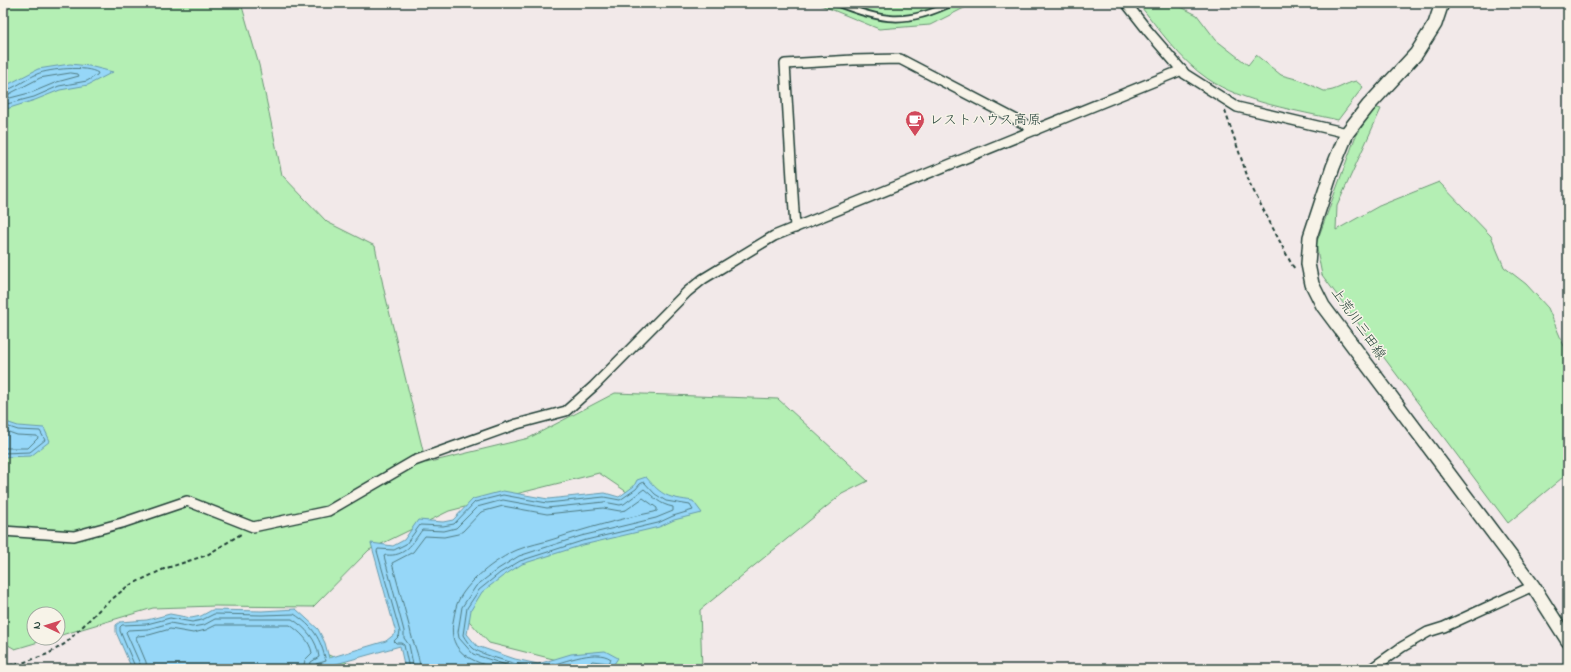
<svg xmlns="http://www.w3.org/2000/svg" width="1571" height="672" viewBox="0 0 1571 672" font-family="'Indie Flower','Klee One',sans-serif">
<rect width="100%" height="100%" fill="#f2e9e9"/>
<filter id="ink" filterUnits="userSpaceOnUse"><feTurbulence type="fractalNoise" baseFrequency=".025" numOctaves="2"/><feDisplacementMap in="SourceGraphic" scale="8" xChannelSelector="R" yChannelSelector="G"/><feConvolveMatrix kernelMatrix="1 2 1 2 8 2 1 2 1" color-interpolation-filters="sRGB"/></filter>
<g filter="url(#ink)">
<g fill="#b4efb4" stroke="#6a9674">
<path d="M3,3H241L259,65L282,175L327,222L375,246L384,290L426,463L529,438L615,393L778,399L868,481L842,494L700,610L702,669H585V667L489,643L461,612L504,551L659,514L599,473L449,511L369,550L313,607L215,606L153,608L58,636V614H34V638H52L15,649L3,642Z"/>
<path d="M816,3H974L930,25L879,29Z"/>
<path d="M1138,3H1173L1197,15L1216,40L1248,65L1256,55L1281,75L1300,80L1324,91C1335,92 1345,83 1356,81L1363,87L1338,120C1299,111 1241,102 1208,79C1180,60 1159,29 1138,3Z"/>
<path d="M1374,107L1381,109L1337,206L1336,230L1379,206L1439,182L1491,236L1504,267L1526,284L1548,308L1564,346L1568,350V473L1508,523L1322,275L1316,244L1355,138Z"/>
<path d="M321,652L363,669H269Z"/>
</g>
<g fill="#96d7f8" stroke="#69a">
<path d="M70,64L89,66L113,72L88,85L60,90L35,100L3,110V87L38,69Z"/>
<path d="M3,421L18,426L44,428L50,441L31,456L3,457Z"/>
<path d="M646,477C663,497 667,497 693,501L702,513L674,520L659,527L583,545L522,564L503,576L482,592L471,610L467,634L477,646L515,659L538,664L571,654L605,651L618,658L612,667L594,665L591,669H405L400,646L329,666L317,667L315,669H132L116,632V625L120,622L147,620L170,614L191,618L201,616L212,610L262,611L296,609L318,629L325,643L329,658L386,641L396,633L371,543L393,546L404,540L418,520L443,522L453,520L473,499L503,491L548,499L605,493L619,497L634,486L637,480Z"/>
</g>
<g fill="none" stroke-linecap="round" stroke-linejoin="round">
<g stroke="#4f7b82" stroke-width="1">
<path d="M71,73L78,74L79,76L57,82L33,92L10,98L8,97L9,94L40,78Z"/>
<path d="M3,91C14,89 26,79 37,74C49,69 87,65 98,73L97,75L87,81L59,86L34,97L3,105"/>
<path d="M3,425L18,430L40,431L45,440L30,452L3,453"/>
<path d="M3,430L17,435L37,436L38,438L28,448H3"/>
<path d="M136,669L120,631V627L122,625L147,624L170,618L192,622L202,620L214,614L262,615L294,614C314,627 320,638 326,661L316,664L314,669"/>
<path d="M141,669L140,664L126,632L128,630L148,629L170,623L192,627L204,625L215,619H292C306,628 317,640 319,657L311,662L309,669"/>
<path d="M147,669L146,662L136,638L137,636L149,635L170,629L193,633L206,630L216,625H290C300,632 310,641 312,653L305,660L303,669"/>
<path d="M409,669L404,645L401,643H396L394,641L399,636L400,632L377,551L378,549L394,550L406,544L420,525L443,526L454,524L475,502L503,495L547,503L604,497L620,500L636,489L640,484L644,482L655,494L666,501L690,505L693,510L673,516L658,523L582,541L520,561L500,573L479,590L467,608L463,635C465,639 470,646 474,649C482,655 530,669 540,668C558,665 595,647 611,659L609,663L592,661L588,666V669"/>
<path d="M414,669L409,645L404,638V631L384,556L386,555C405,557 412,544 422,530L444,531L456,528L477,507L503,500L547,508L604,502L620,505L624,504L644,489C655,498 659,504 673,507V511L656,518L581,536L519,556L498,569L476,586L462,607L458,632L459,638L473,654L518,669"/>
<path d="M420,669C420,655 412,642 410,629L392,563L413,552L425,536L444,537L458,534L463,531L481,512L503,506L547,514L603,508L620,511L626,510L643,498L657,508V511L654,512C620,519 587,528 554,539C542,543 529,545 517,550C496,559 465,583 457,604C455,610 454,617 453,622C448,654 473,661 497,669"/>
</g>
<defs>
<path id="lane" d="M836,3C881,21 906,26 952,3"/>
<g id="street">
<path d="M1126,3L1148,31L1185,74L1237,107L1347,133"/>
<path d="M795,228L785,64L853,60L900,59L1036,130"/>
<path d="M3,531L74,536L122,523L187,501L253,527L328,511L414,461L517,424L566,411L594,386L687,292L703,279L774,236L1182,70"/>
<path d="M1371,669L1402,647L1428,632L1444,627L1533,586"/>
</g>
<path id="secondary" d="M1442,3L1435,24L1416,54L1368,106L1347,133L1333,167L1310,237L1308,264L1312,284L1323,306L1533,586L1568,641"/>
</defs>
<use href="#lane" stroke="#1f3d34" stroke-width="8"/>
<use href="#street" stroke="#1f3d34" stroke-width="12"/>
<use href="#secondary" stroke="#1f3d34" stroke-width="16"/>
<g stroke="#1f3d34" stroke-width="2" stroke-dasharray="4 3" stroke-linecap="butt">
<path d="M1225,111L1250,184L1292,265L1296,270"/>
<path d="M3,667L22,663L48,654L66,643L100,609L128,586L164,569L207,555L241,534"/>
</g>
<use href="#lane" stroke="#f7f3e8" stroke-width="4.5"/>
<use href="#street" stroke="#f7f3e8" stroke-width="9"/>
<use href="#secondary" stroke="#f7f3e8" stroke-width="13"/>
</g>
</g>
<defs>
<symbol id="cafe-pin" viewBox="-11 -11 22 30"><path d="M0 17L-7.5 6A9.5 9.5 0 1 1 7.5 6Z" fill="#d1495b" stroke="#f7f3e8"/><path d="M-5.5-4.5H6V0H3Q3 3.5 0 3.5H-2.5Q-5.5 3.5-5.5 0ZM3-3.2v2h1.7v-2ZM-6 4.5H4V6H-6Z" fill="#fff"/></symbol>
</defs>
<g fill-rule="evenodd">
<use href="#cafe-pin" x="904" y="109" width="22" height="30"/>
</g>
<g text-anchor="middle" dominant-baseline="central" stroke-width="3" stroke-linejoin="round" paint-order="stroke">
<g font-size="14" fill="#1f3d34" stroke="#f7f3e8" text-anchor="start">
<text x="929" y="120">レストハウス高原</text>
</g>
<g font-size="14" fill="#1f3d34" stroke="#f7f3e8">
<text transform="translate(1358 324) rotate(55)">上荒川三田線</text>
</g>
</g>
<rect width="1571" height="672" fill="none" stroke="#f7f3e8" stroke-width="16"/>
<rect x="8" y="8" width="1555" height="656" fill="none" stroke="#1f3d34" stroke-width="1.5" filter="url(#ink)"/>
<g transform="translate(46 626) rotate(274)"><circle r="19" fill="#f7f3e8" stroke="#a1aaa0"/>
<path d="M0-3L7 15L0 10L-7 15Z" fill="#d1495b"/>
<text y="-6" font-size="11" font-weight="bold" text-anchor="middle" fill="#1f3d34">N</text>
</g>
</svg>
